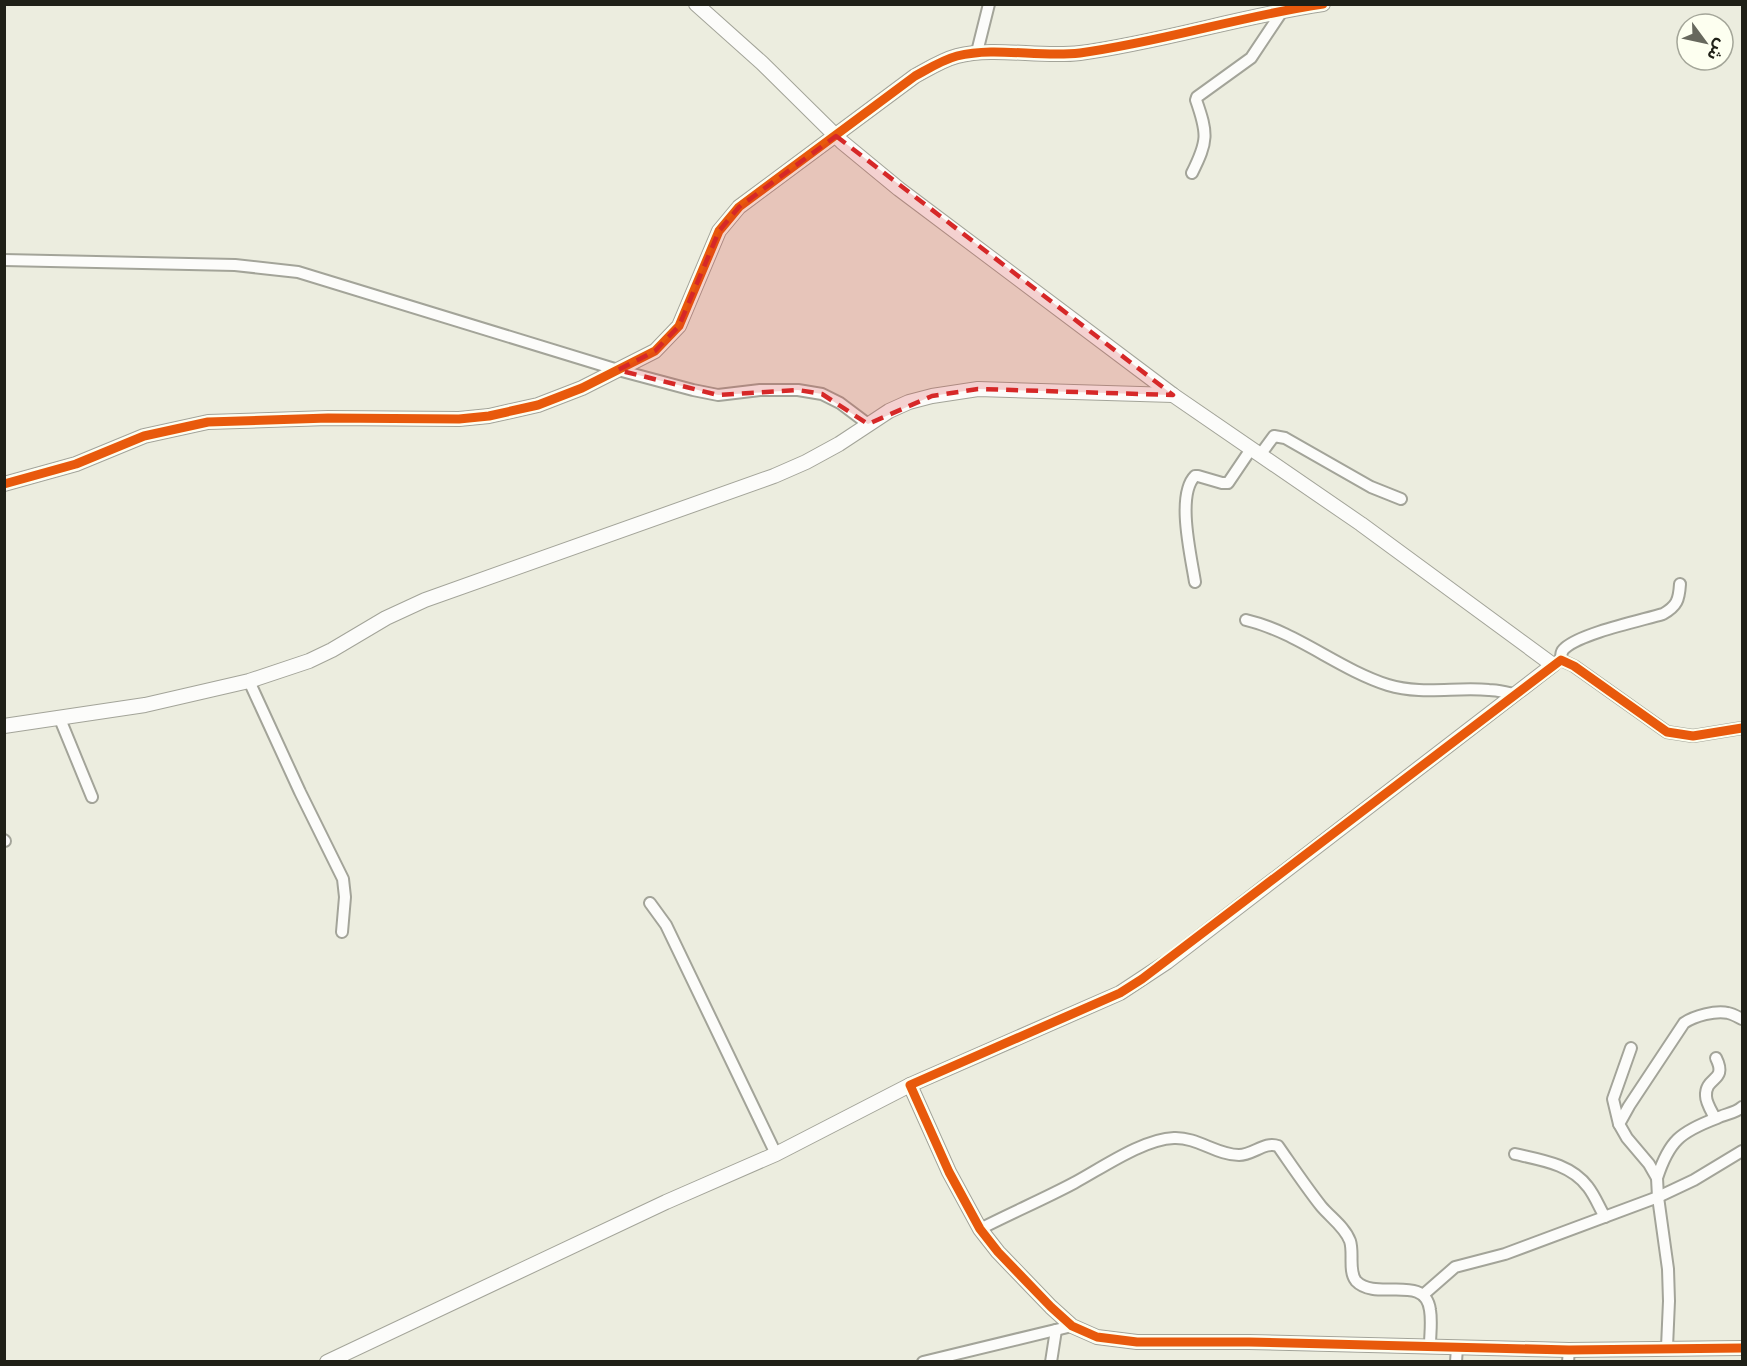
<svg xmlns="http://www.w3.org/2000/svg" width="1747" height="1366" viewBox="0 0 1747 1366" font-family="'IBM Plex Serif','Noto Sans Arabic',serif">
<rect width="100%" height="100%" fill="#eceddf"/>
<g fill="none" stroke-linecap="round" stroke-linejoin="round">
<defs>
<g id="street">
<path d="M977,52L989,4"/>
<path d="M1192,173C1208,141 1208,134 1196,100L1197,97L1251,58L1283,10"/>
<path d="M4,260L235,265L298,272L618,370L693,390L718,395L760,390H798L822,394L840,403L868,424"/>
<path d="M1260,455L1274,436L1285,438L1371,487L1401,499"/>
<path d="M1195,582C1191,556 1176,495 1195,476H1198L1222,483H1228L1251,449"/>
<path d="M1246,620C1297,632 1338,669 1388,685C1421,695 1455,687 1489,690C1498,690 1507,693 1516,694"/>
<path d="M1561,660C1561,655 1561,651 1565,648C1582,633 1639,621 1663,614C1677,606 1679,600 1680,584"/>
<path d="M1553,665L1561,660L1574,666L1667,732L1693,736L1742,728"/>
<path d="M249,681L300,792L343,879L345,897L342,932"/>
<path d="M60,719L92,797"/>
<path d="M4,840L5,841"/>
<path d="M650,903L666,925L776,1154"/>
<path d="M1715,1118C1712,1112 1706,1103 1706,1096C1705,1076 1728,1082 1716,1058"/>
<path d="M1619,1124L1613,1099L1631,1048"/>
<path d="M1515,1154C1541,1160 1571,1164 1588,1187C1595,1196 1599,1207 1605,1217"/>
<path d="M1657,1178C1669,1141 1680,1132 1717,1118C1725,1114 1736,1113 1742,1107"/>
<path d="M980,1229C1011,1213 1044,1199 1074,1183C1102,1168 1143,1139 1174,1138C1197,1137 1217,1155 1239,1155C1253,1155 1265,1141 1278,1146C1292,1166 1306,1187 1321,1206C1330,1217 1345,1227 1350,1241C1354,1253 1348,1271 1356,1281C1376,1302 1425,1273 1430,1310C1432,1322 1430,1334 1430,1346"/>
<path d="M1423,1295L1455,1267L1505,1254L1658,1197L1694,1180L1742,1151"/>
<path d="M1667,1347L1669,1301L1668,1269L1658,1197L1657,1178L1649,1164L1627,1138L1619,1124L1629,1106L1684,1023C1694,1016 1716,1010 1728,1013C1733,1014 1738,1017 1742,1019"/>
<path d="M923,1362L1072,1326"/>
<path d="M1051,1362L1056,1330"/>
<path d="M1456,1362L1457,1347"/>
<path d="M1568,1362L1569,1350"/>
</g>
<g id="secondary">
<path d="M696,4L762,63L842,142L899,189L1173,395L1361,524L1553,665L1167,962L1120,993L910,1085L949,1172L980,1229L998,1252L1051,1307L1072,1326L1097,1337L1137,1342H1249L1569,1350L1742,1348"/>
<path d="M4,484L76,464L144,436L208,422L328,418L459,419L489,416L538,405L582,388L655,351L679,326L719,231L739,207L915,76C928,69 942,60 957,56C996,46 1039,58 1080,53C1162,42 1241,16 1323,4"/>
<path d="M4,726L145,705L249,681L309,661L332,650L386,618L425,600L774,476L806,462L839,444L889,411L909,402L932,396L978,389L1173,395"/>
<path d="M327,1362L666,1202L776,1154L910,1085"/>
</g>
</defs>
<use href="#street" stroke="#a3a499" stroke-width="14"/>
<use href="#secondary" stroke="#a3a499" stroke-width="16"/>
<use href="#street" stroke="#fcfcfa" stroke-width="10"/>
<use href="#secondary" stroke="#fcfcfa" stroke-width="14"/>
<defs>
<g id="cycleway">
<path d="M4,484L76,464L144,436L208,422L328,418L459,419L489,416L538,405L582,388L655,351L679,326L719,231L739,207L915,76C928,69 942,60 957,56C996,46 1039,58 1080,53C1162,42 1241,16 1323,4"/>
<path d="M1742,728L1693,736L1667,732L1574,666L1561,660L1142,979L1120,993L910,1085L949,1172L980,1229L998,1252L1051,1307L1072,1326L1097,1337L1137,1342H1249L1569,1350L1742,1348"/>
</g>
</defs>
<use href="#cycleway" stroke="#fdfff0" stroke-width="13"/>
<use href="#cycleway" stroke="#e8590c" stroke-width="9"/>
</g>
<path fill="#d62828" fill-opacity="0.2" stroke="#d62828" stroke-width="4.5" stroke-dasharray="12 8" stroke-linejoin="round" d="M836,136L1173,395L978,389L932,396L868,424L822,394L798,390L718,395L618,370L655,351L679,326L719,231L739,207Z"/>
<rect width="1747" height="1366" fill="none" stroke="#1f2017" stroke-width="12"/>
<g transform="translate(1705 42) rotate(123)"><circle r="28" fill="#fdfff0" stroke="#a4a699" stroke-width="1.5"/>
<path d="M0-4.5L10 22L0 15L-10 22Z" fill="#67685d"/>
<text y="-9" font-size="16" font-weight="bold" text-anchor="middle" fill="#1f2017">ش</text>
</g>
</svg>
